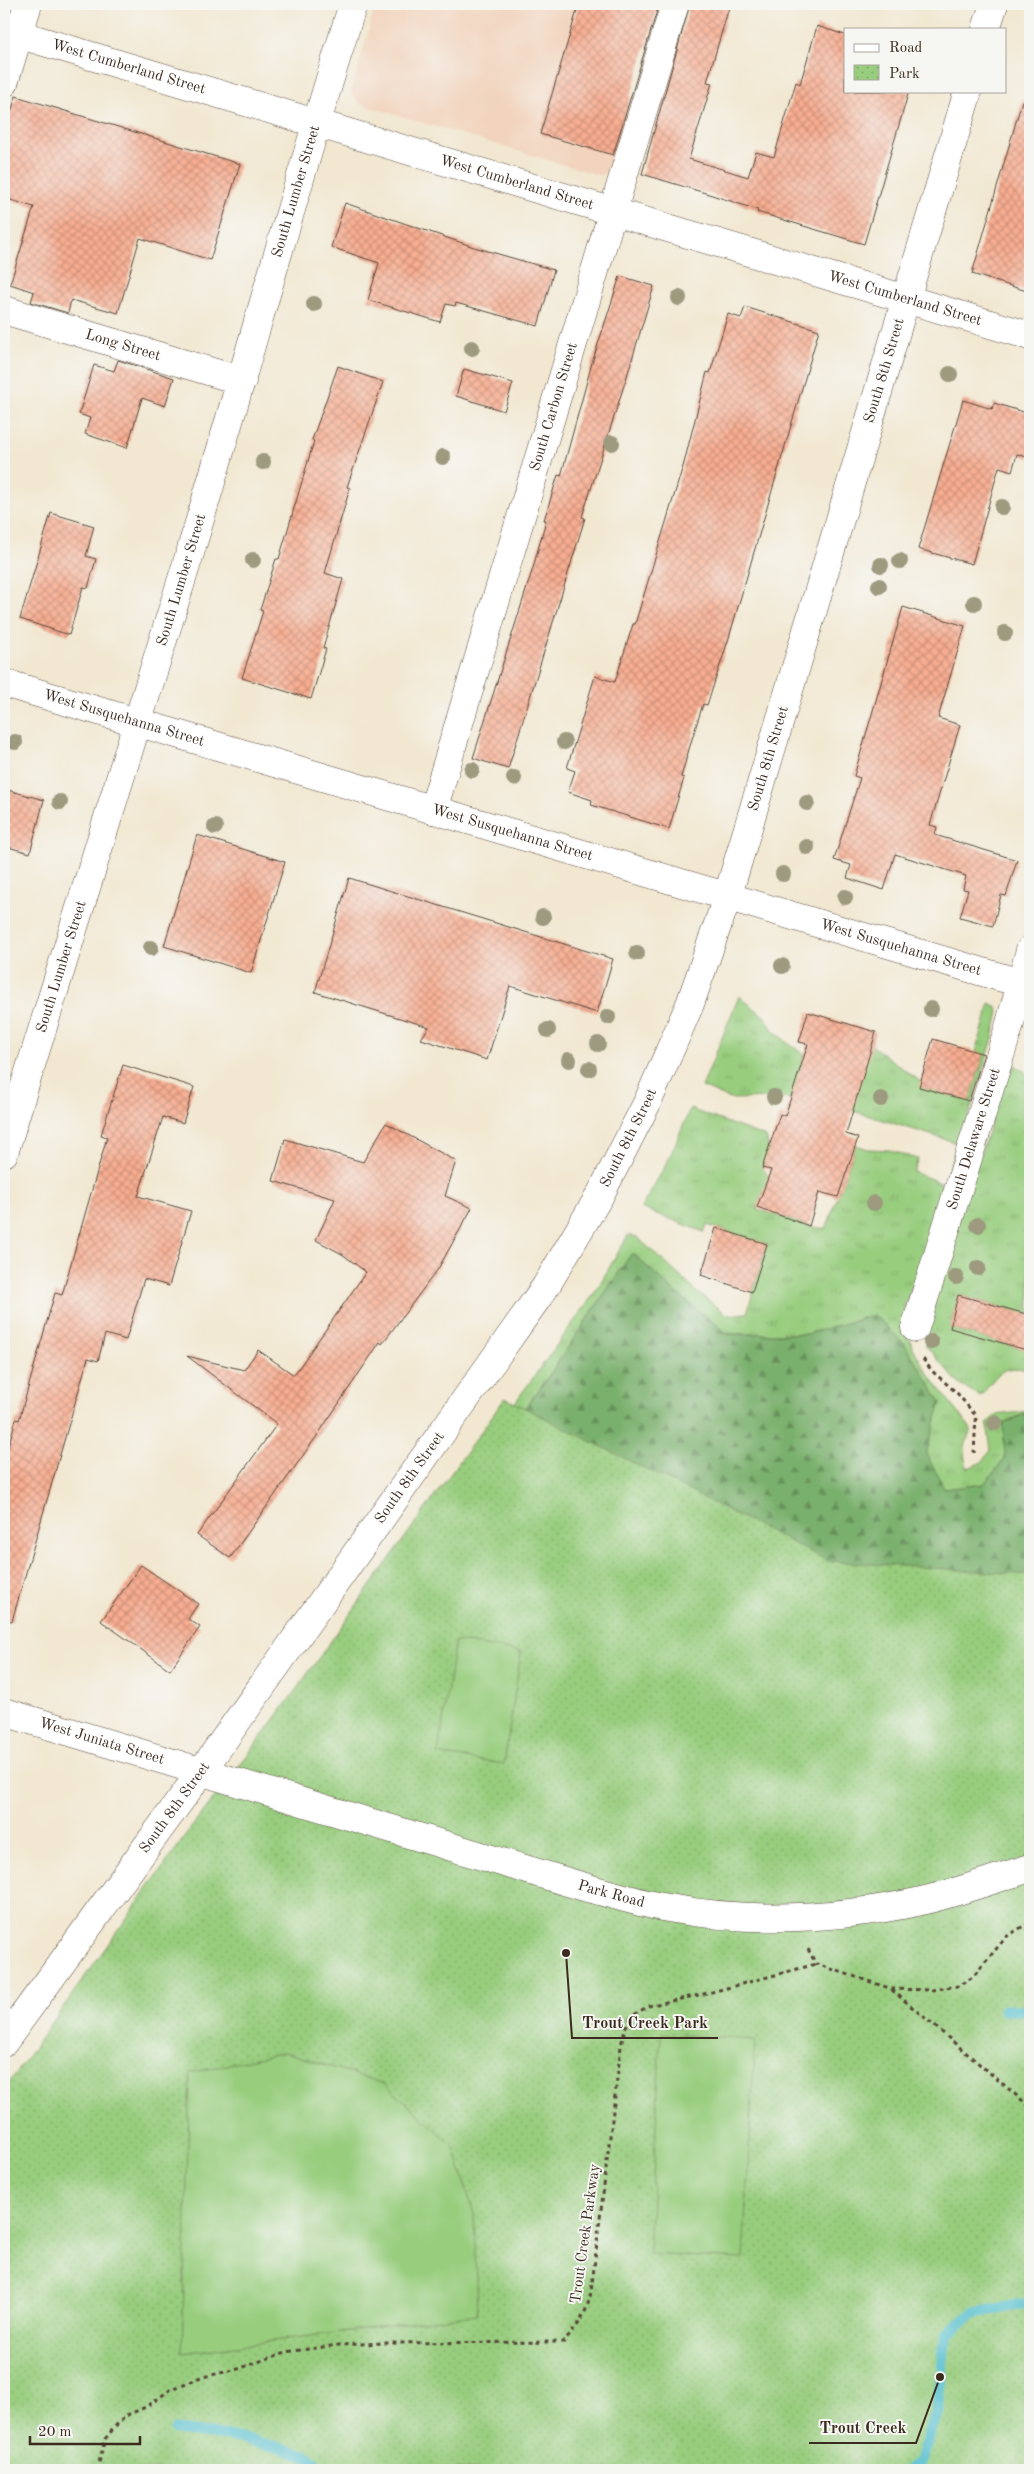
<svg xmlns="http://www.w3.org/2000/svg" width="1034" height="2474" viewBox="0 0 1034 2474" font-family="'Old Standard TT',serif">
<defs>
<pattern id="grass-tufts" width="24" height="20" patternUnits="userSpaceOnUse" patternTransform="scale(1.25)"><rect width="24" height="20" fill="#98cd7e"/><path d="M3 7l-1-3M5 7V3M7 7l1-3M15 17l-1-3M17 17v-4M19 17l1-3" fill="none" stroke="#84b06c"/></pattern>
<pattern id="forest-firs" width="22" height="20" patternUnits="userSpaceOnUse" patternTransform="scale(1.25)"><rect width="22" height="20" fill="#7ab06d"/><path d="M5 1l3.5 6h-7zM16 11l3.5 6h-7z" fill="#658f59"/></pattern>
<pattern id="park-dots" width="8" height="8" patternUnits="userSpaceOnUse" patternTransform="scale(1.25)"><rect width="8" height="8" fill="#98cd7e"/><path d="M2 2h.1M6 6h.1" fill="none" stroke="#84b06c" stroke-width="1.8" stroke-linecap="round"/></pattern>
<pattern id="building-cross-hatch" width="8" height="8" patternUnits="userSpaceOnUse" patternTransform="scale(1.25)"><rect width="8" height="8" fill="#f8ae92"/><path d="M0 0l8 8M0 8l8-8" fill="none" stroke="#ca8e77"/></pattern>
</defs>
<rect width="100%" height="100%" fill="#f6f6f2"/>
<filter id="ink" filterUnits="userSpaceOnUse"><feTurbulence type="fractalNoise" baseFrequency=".02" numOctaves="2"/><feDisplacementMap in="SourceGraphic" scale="10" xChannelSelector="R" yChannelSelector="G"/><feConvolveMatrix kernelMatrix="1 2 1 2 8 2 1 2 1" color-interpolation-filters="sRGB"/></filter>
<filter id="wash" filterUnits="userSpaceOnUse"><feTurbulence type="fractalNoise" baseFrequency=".0096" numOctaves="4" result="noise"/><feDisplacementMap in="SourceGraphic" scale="20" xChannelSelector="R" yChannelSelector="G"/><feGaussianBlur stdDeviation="1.12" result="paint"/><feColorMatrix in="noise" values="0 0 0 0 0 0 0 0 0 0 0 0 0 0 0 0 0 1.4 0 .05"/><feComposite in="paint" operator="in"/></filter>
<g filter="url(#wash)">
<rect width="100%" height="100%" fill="#f2e8d2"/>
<path fill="#f2d4be" d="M376,4H653L608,171L601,176L360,104L351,93Z"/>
<g fill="url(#grass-tufts)" stroke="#6a7c4e">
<path d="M739,996L766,1018L772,1029L789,1044L804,1054L801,1067L871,1045L921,1082L920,1087L970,1101L984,1054L976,1052L990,1003L996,1006L999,1012L993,1038L920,1271C916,1281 909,1292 906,1303C896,1347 947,1395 971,1429C966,1442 961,1455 968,1468L982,1462L991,1450L987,1423L995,1415L1030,1411L1003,1423L1005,1459L984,1484L945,1489L926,1454L941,1402L874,1315L807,1334H728L675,1292L632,1253L546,1380L472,1479L514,1404L594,1294L628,1235L637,1237L696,1291L728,1315L747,1313L767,1244L707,1225L704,1232L641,1208L667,1163L690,1109L766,1137L769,1149L762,1168L769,1176L757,1209L809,1226L826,1229L856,1145L868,1149L889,1150L918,1159L913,1172L944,1184L957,1143L837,1106L835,1111L784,1098L730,1099L702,1087Z"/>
<path d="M1015,1065L1025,1072L1030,1083V1315L959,1295L950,1328L1030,1351V1370C1000,1364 998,1374 981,1396L960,1385L926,1346L923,1323L1007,1076Z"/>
</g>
<path fill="url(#forest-firs)" stroke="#5a6d46" d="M632,1253L675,1292L728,1334H807L874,1315L904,1343L941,1402L926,1454L945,1489L984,1484L1005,1459L1003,1423L1030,1412V1727L472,1479L546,1380Z"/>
<path fill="url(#park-dots)" stroke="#6a7c4e" d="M505,1398L828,1561L1030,1575V2470H4V2090L191,1828L275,1719Z"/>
<g fill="#98cd7e" stroke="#6a7c4e">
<path d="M455,1641L521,1652L504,1764L438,1754Z"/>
<path d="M661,2034L755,2040L743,2259L649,2254Z"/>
<path d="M285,2052L385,2084L453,2145L474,2214L477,2314L182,2353L190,2073Z"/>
</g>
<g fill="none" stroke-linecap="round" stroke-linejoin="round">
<g stroke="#55c0cf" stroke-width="11">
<path d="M1004,2010H1030"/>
<path d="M175,2430L228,2436L273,2446L305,2455L324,2470"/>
<path d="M908,2470L919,2463L937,2411L946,2334L974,2313L1030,2303"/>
</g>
</g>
<g id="blocks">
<g fill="url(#building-cross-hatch)">
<path d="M579,4H659L613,155L540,134Z"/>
<path d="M690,4H730L707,82L712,83L689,159L748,177L756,152L774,157L796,82L800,84L817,26L845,35V91H909L864,244L757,212L758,210L712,195L642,174Z"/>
<path d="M16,96L240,164L210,260L140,238L118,313L71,300L68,313L31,302L34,292L10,284L34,207L4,198V135Z"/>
<path d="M1022,101L1030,102V292L972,274Z"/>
<path d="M345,203L474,247L554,270L538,326L456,303L455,306L446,304L440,322L368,300L379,263L331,247Z"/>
<path d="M620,276L654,286L627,376L582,517L585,518L508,769L473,758L533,568L546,520H544L558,475L561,476L592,363Z"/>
<path d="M745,307L819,330L728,641L707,705L703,704L692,739L681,777L684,778L669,829L591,805L592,800L568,792L575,771L567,768L595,676L615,682L633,624H635L684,463L707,372L710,373L728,314L741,318Z"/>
<path d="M118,360L174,378L165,406L142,398L127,448L85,434L90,418L79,414L94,365L114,371Z"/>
<path d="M338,366L383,382L347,487L350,488L325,573L343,579L323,648L326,649L311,699L242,678L263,611L260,610L276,559H279L314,441L312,440Z"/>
<path d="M464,369L513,383L504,411L456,396Z"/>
<path d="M963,400L992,409L994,403L1030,414V458L1017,454L1012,471L999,467L972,564L918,549Z"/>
<path d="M51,513L94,526L86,556L96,559L88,588L83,587L69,635L20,619Z"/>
<path d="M903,607L965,626L938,718L960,725L930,825L937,827L935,835L1017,860L1006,896L1001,895L993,926L960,917L968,890L963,889L966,876L895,854L884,890L847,878L851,865L834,860L860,778L854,776Z"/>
<path d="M4,789L44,800L30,853L4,846Z"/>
<path d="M197,835L285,862L251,973L164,946Z"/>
<path d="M349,878L613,959L597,1013L510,986L487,1060L421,1039L429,1027L315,992Z"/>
<path d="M808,1012L876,1032L846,1134L858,1138L838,1197L819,1192L809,1226L757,1207L771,1170L762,1168L780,1114L785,1116L808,1044L799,1042Z"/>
<path d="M933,1039L984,1054L969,1101L919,1087Z"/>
<path d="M123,1065L194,1087L183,1123L163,1117L138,1196L191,1211L169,1286L144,1279L126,1340L105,1334L98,1361L88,1358L12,1621L4,1620V1461L16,1419L19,1420L55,1293L62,1295L107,1137L101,1135Z"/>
<path d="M386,1123L456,1161L445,1196L472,1208L438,1269L382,1344L380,1342L319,1433L230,1558L197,1535L277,1424L187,1356L244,1370L258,1350L294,1375L366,1272L342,1254L316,1240L335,1199L273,1181L285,1139L363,1162Z"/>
<path d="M716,1228L767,1244L752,1292L701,1275Z"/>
<path d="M958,1295L1030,1315V1351L950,1328Z"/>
<path d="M141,1565L198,1604L188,1619L200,1627L170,1670L101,1621Z"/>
</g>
</g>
</g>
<g filter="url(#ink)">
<use href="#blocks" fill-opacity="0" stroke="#564639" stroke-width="1"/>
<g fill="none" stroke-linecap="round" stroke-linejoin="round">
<defs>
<g id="minor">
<path id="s1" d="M4,30L1030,336"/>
<path d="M4,83L28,4"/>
<path id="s2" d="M4,310L242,381"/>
<path id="s3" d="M4,683L1020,983"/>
<path id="s4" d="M433,810L675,4"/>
<path id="s5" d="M4,1153C65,953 129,754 190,553C245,370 296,186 353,4"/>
<path id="s6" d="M915,1328L1009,1027L1030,950"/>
<path id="s7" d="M4,1712L591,1889C616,1895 642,1904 668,1908C750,1923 836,1919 917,1902C955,1894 993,1879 1030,1868"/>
</g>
<g id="major">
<path d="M986,29L994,4"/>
<path id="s8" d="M4,2042L201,1772L546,1286L600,1195L648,1101L690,1004L727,898L968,91"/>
</g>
</defs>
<use href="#minor" stroke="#564639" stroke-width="29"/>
<use href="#major" stroke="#564639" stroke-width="29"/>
<g stroke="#564639" stroke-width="3" stroke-dasharray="4 4" stroke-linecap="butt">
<path d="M923,1359L932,1371L957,1393L976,1416L974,1453"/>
<path d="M808,1949L816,1964L892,1989L931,1990L959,1986L973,1977L1006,1937L1030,1922"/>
<path d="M892,1990L1030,2107"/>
<path d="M97,2470L105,2439L118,2423L129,2414L146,2407L170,2390L198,2378L238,2369L286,2352L338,2345L384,2343L564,2342C578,2326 587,2313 591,2292L621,2046L625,2028L631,2017L648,2006L708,1993L816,1964"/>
</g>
<use href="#minor" stroke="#fff" stroke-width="28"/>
<use href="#major" stroke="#fff" stroke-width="28"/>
</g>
<g fill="#9d9a7f">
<circle cx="679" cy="298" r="8"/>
<circle cx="314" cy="304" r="8"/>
<circle cx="472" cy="348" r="8"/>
<circle cx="950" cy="374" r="8"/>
<circle cx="612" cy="443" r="8"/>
<circle cx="443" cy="457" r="8"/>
<circle cx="263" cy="462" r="8"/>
<circle cx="1002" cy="507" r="8"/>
<circle cx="253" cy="560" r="8"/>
<circle cx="900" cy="561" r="8"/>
<circle cx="881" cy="565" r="8"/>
<circle cx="879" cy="586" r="8"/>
<circle cx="974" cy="603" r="8"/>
<circle cx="1005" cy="633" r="8"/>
<circle cx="15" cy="742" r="8"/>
<circle cx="564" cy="742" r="8"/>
<circle cx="472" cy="770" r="8"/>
<circle cx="514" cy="778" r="8"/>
<circle cx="60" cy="802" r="8"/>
<circle cx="807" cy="803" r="8"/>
<circle cx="215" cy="827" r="8"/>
<circle cx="807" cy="847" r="8"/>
<circle cx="783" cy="874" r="8"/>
<circle cx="845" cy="897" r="8"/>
<circle cx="543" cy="917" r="8"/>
<circle cx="151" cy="948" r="8"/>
<circle cx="637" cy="953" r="8"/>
<circle cx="782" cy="966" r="8"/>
<circle cx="931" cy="1009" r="8"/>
<circle cx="608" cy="1017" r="8"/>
<circle cx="548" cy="1030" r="8"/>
<circle cx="598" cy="1044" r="8"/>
<circle cx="569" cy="1060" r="8"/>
<circle cx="589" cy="1069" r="8"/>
<circle cx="774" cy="1097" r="8"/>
<circle cx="881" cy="1099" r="8"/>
<circle cx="874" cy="1203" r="8"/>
<circle cx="978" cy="1225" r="8"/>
<circle cx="978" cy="1268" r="8"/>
<circle cx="956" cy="1277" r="8"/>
<circle cx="931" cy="1342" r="8"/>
<circle cx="995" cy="1423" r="8"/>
</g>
</g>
<g text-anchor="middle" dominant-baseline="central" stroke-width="4" stroke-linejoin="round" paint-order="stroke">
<g font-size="15" fill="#3b2a1e" stroke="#f6f6f2">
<text stroke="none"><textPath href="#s1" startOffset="130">West Cumberland Street</textPath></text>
<text stroke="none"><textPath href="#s1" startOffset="535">West Cumberland Street</textPath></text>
<text stroke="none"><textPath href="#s5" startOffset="1005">South Lumber Street</textPath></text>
<text stroke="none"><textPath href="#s1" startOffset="940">West Cumberland Street</textPath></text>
<text stroke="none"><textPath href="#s2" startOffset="124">Long Street</textPath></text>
<text stroke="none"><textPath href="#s8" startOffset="1910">South 8th Street</textPath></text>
<text stroke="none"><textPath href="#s4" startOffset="421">South Carbon Street</textPath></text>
<text stroke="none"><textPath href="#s5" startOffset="600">South Lumber Street</textPath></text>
<text stroke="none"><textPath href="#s3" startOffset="125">West Susquehanna Street</textPath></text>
<text stroke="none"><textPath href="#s8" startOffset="1505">South 8th Street</textPath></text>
<text stroke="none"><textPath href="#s3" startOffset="530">West Susquehanna Street</textPath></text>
<text stroke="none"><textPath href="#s3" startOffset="935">West Susquehanna Street</textPath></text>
<text stroke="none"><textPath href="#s5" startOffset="195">South Lumber Street</textPath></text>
<text stroke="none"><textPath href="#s8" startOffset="1100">South 8th Street</textPath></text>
<text stroke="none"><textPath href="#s6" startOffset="198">South Delaware Street</textPath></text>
<text stroke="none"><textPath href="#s8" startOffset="695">South 8th Street</textPath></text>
<text stroke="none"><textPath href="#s7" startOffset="102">West Juniata Street</textPath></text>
<text stroke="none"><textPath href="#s8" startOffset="290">South 8th Street</textPath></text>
<text stroke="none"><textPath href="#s7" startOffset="634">Park Road</textPath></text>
<text transform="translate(586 2234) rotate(-82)">Trout Creek Parkway</text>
</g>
</g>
<path fill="none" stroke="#3b2a1e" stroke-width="2" d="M566 1953L572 2038H718M940 2377L916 2443H809"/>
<g fill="#3b2a1e" stroke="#f6f6f2" stroke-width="2">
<circle cx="566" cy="1953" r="5"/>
<circle cx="940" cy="2377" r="5"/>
</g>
<g font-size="16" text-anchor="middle" font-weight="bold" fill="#3b2a1e" stroke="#f6f6f2" stroke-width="4" stroke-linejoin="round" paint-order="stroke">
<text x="645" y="2028">Trout Creek Park</text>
<text x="863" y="2433">Trout Creek</text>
</g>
<rect width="1034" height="2474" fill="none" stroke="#f6f6f2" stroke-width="20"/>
<rect x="844" y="28" width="162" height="65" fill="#f6f6f2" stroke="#aba49d"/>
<rect x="854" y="44" width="25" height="8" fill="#ffffff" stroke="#aba49d"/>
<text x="889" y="52" font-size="15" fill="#3b2a1e">Road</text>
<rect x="854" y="65" width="25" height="15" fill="url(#park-dots)" stroke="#aba49d"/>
<text x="889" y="78" font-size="15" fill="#3b2a1e">Park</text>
<path d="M30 2436v8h110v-8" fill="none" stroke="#3b2a1e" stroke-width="2.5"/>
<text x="38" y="2436" font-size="15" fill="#3b2a1e" stroke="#f6f6f2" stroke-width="4" paint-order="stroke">20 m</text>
</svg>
